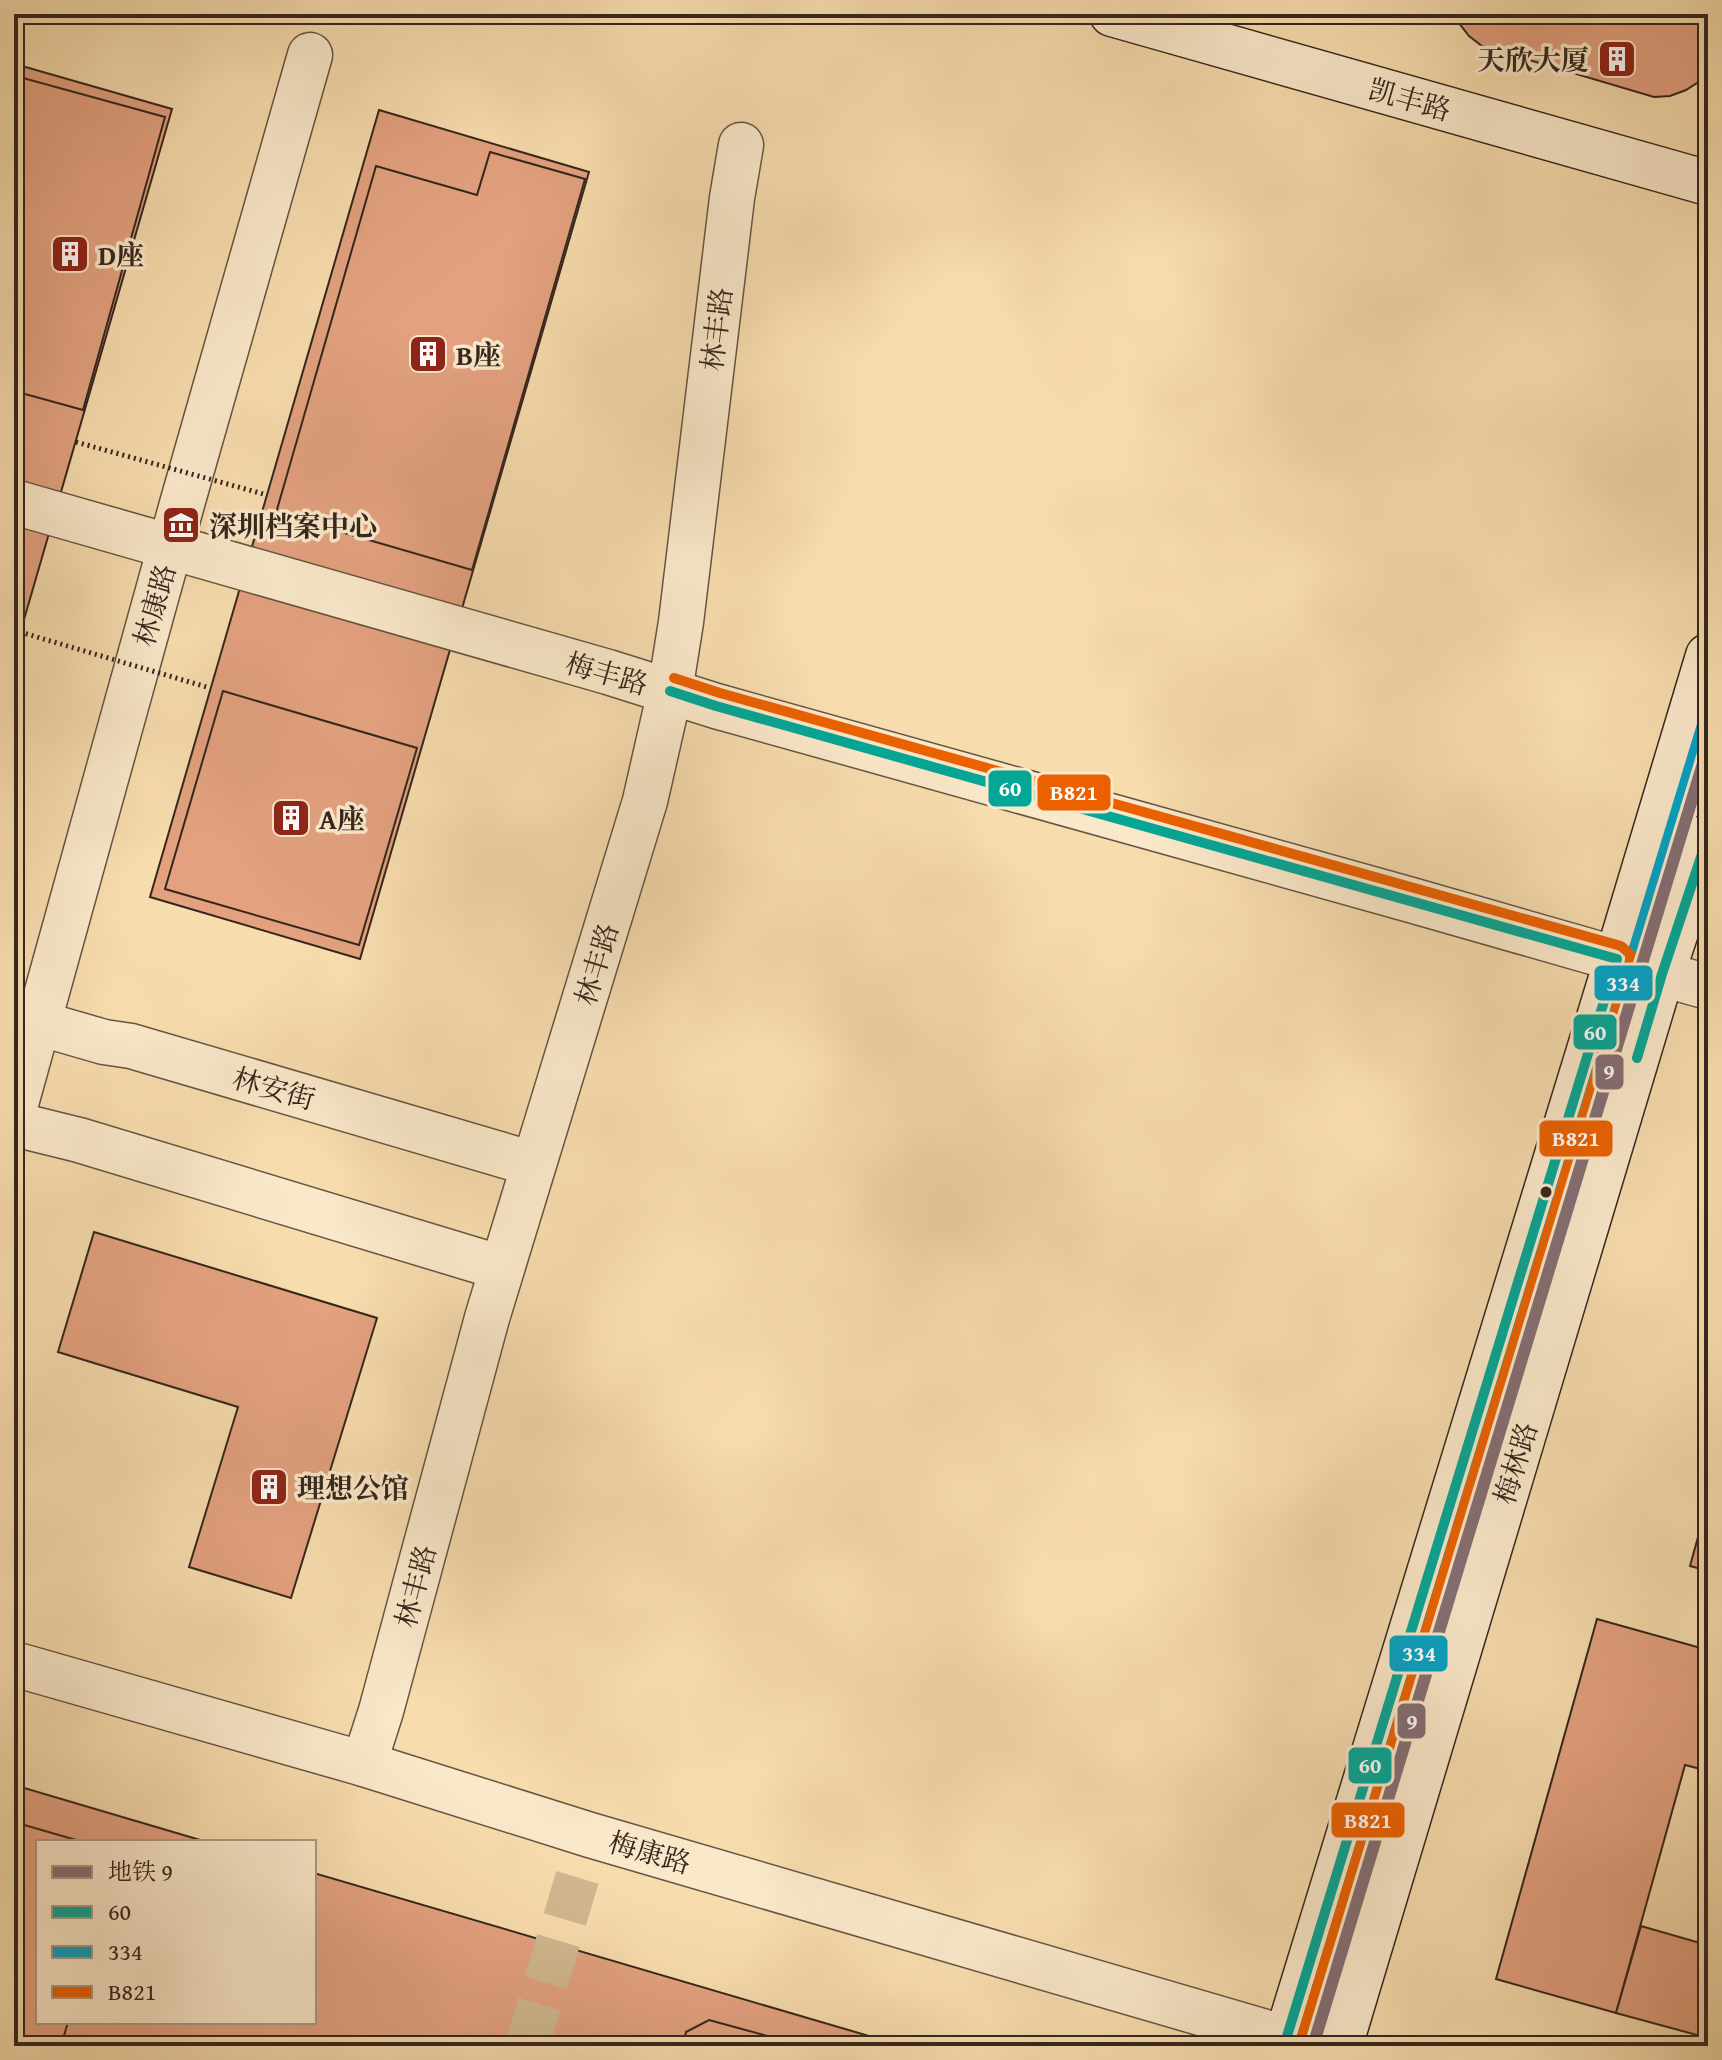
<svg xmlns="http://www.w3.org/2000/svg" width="1722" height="2060" viewBox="0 0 1722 2060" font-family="'Gentium Book Plus','Noto Serif SC',serif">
<rect width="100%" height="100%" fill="#f7dcad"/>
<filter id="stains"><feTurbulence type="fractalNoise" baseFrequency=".0025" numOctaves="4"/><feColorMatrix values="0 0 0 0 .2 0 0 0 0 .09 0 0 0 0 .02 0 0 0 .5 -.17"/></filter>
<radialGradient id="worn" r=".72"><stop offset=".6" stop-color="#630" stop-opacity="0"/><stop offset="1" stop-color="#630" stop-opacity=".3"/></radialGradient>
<g fill="#e3a17f" stroke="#34261e" stroke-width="2">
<path d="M1455,14H1708V73L1700,81L1686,90L1670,96L1654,97L1482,46L1469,36L1459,23Z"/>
<path d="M15,64L172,109L14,654V66Z"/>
<path d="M23,78L165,117L83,410L14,391V109Z"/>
<path d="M379,110L589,172L360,959L150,897Z"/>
<path d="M490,152L585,179L472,570L276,513L376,166L477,195Z"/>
<path d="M223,691L417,748L359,945L165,889Z"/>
<path d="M94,1232L377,1318L291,1598L189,1567L238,1407L58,1352Z"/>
<path d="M1708,1501V1571L1690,1566Z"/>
<path d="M1597,1619L1708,1650V1771L1685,1765L1616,2013L1496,1979Z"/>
<path d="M14,1785L207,1842H38V2022H314V1873L903,2046H14Z"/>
<path d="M14,1822L83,1842H38V2022H68L61,2046H14Z"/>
<path d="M1708,1916V2038L1616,2013L1641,1926L1700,1943Z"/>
<path d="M709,2020L804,2046H683L686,2032Z"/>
</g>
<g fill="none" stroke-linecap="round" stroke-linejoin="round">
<path stroke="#d0b890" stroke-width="44" stroke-dasharray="44 22" stroke-linecap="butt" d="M527,2046L590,1835"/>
<defs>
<g id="minor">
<path d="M14,502L608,672L716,706L1411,900L1617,959"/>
<path d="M1662,974L1708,987"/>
<path d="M14,1016L104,1042L131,1046L533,1164"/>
<path d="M14,1111L182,504L310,55"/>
<path d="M14,1124L79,1140L502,1268"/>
<path d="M14,1664L364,1764L590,1835L1286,2038"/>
<path d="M364,1764L381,1711L487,1318L645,801L670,691L681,622L732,198L741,145"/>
</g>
<g id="secondary">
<path d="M1112,14L1708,183"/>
<path d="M1284,2046L1617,959L1708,656"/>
<path d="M1340,2046L1662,974L1708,836"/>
</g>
</defs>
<use href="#minor" stroke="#655442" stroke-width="47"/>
<use href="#secondary" stroke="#34261e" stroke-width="47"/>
<use href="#minor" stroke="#fae8ca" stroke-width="44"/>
<use href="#secondary" stroke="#fae8ca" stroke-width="44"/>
<g stroke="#34261e" stroke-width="5" stroke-dasharray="2 4" stroke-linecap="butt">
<path d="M76,442L267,495"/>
<path d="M20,632L210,688"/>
</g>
<defs>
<g id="bus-1">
<path d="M670,691L716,706L1617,959L1284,2046"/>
<path d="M1637,1058L1662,974L1708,836"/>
</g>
<path id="bus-2" d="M1299,2046L1708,705"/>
<path id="bus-3" d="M674,678L720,693L1621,946L1630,954V963L1299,2046"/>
</defs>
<use href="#bus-1" stroke="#fae8ca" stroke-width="16"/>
<use href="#bus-2" stroke="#fae8ca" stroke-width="16"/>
<use href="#bus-3" stroke="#fae8ca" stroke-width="16"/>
<use href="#bus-1" stroke="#04a696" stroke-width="10"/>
<use href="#bus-2" stroke="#03a2c5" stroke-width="10"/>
<use href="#bus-3" stroke="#eb6100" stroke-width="10"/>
<defs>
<path id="metro-1" d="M1313,2046L1708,747"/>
</defs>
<use href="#metro-1" stroke="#fae8ca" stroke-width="18"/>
<use href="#metro-1" stroke="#846e74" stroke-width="12"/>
</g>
<defs>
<symbol id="building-square" viewBox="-11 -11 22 22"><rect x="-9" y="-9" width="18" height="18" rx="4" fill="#8f2418" stroke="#fae8ca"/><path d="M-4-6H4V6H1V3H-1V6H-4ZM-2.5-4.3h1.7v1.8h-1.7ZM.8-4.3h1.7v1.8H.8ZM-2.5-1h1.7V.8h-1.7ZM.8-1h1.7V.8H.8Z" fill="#fff"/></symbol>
<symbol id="museum-square" viewBox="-11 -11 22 22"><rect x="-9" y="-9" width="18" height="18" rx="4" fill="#8f2418" stroke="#fae8ca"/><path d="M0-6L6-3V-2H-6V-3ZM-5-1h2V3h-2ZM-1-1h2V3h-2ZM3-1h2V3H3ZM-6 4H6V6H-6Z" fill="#fff"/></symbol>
</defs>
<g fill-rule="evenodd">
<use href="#building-square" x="1595" y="37" width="44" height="44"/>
<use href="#building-square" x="48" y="232" width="44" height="44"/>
<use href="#building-square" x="406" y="332" width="44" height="44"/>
<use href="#museum-square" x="159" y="503" width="44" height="44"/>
<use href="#building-square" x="269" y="796" width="44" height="44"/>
<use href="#building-square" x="247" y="1465" width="44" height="44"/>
</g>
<circle fill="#34261e" stroke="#fae8ca" stroke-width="3" cx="1546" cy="1192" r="7"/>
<g text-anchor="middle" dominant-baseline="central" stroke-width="7" stroke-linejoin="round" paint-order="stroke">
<g font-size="28" font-weight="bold" fill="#34261e" stroke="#fae8ca" text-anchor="start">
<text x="1589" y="59" text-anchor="end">天欣大厦</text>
<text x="98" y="254">D座</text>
<text x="456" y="354">B座</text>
<text x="209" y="525">深圳档案中心</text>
<text x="319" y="818">A座</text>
<text x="297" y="1487">理想公馆</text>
</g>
<g font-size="28" fill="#34261e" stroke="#fae8ca">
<text transform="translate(1410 99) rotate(16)">凯丰路</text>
<text transform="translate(716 329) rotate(-83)">林丰路</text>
<text transform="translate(154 605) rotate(-74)">林康路</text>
<text transform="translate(607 673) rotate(16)">梅丰路</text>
<text transform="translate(596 964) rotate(-73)">林丰路</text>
<text transform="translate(274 1088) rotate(16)">林安街</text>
<text transform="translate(1515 1463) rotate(-73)">梅林路</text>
<text transform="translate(415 1586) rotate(-75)">林丰路</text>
<text transform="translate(650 1852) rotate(16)">梅康路</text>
</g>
</g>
<g stroke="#fae8ca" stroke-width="3">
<rect x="987" y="769" width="46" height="39" rx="8" fill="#04a696"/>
<rect x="1036" y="773" width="76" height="39" rx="8" fill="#eb6100"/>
<rect x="1593" y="964" width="61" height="38" rx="8" fill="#03a2c5"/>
<rect x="1572" y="1013" width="46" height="38" rx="8" fill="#04a696"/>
<rect x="1594" y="1053" width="31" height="38" rx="8" fill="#846e74"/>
<rect x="1538" y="1119" width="76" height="39" rx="8" fill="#eb6100"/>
<rect x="1388" y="1634" width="61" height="39" rx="8" fill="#03a2c5"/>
<rect x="1396" y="1702" width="31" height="38" rx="8" fill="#846e74"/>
<rect x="1347" y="1746" width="46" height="39" rx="8" fill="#04a696"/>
<rect x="1330" y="1801" width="76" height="38" rx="8" fill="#eb6100"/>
</g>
<g font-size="22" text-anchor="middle" font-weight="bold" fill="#fff">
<text x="1010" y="796">60</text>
<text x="1074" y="800">B821</text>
<text x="1623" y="991">334</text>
<text x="1595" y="1040">60</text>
<text x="1609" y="1079">9</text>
<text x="1576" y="1146">B821</text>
<text x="1419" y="1661">334</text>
<text x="1412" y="1729">9</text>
<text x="1370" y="1773">60</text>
<text x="1368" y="1828">B821</text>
</g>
<rect width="1722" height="2060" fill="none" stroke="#f7dcad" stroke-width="48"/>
<rect x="16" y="16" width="1690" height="2028" fill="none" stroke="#34261e" stroke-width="4"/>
<rect x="24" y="24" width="1674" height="2012" fill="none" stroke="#34261e" stroke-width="2"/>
<rect x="36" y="1840" width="280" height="184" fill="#fae8ca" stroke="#ab9a85" stroke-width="2"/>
<rect x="52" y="1866" width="40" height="12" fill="#846e74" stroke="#ab9a85" stroke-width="2"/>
<text x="108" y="1880" font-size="24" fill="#34261e">地铁 9</text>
<rect x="52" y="1906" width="40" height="12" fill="#04a696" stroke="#ab9a85" stroke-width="2"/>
<text x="108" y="1920" font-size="24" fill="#34261e">60</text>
<rect x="52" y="1946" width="40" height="12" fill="#03a2c5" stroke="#ab9a85" stroke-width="2"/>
<text x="108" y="1960" font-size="24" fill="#34261e">334</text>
<rect x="52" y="1986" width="40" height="12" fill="#eb6100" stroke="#ab9a85" stroke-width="2"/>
<text x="108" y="2000" font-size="24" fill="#34261e">B821</text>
<rect width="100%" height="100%" filter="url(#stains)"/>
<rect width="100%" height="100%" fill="url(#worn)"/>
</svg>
